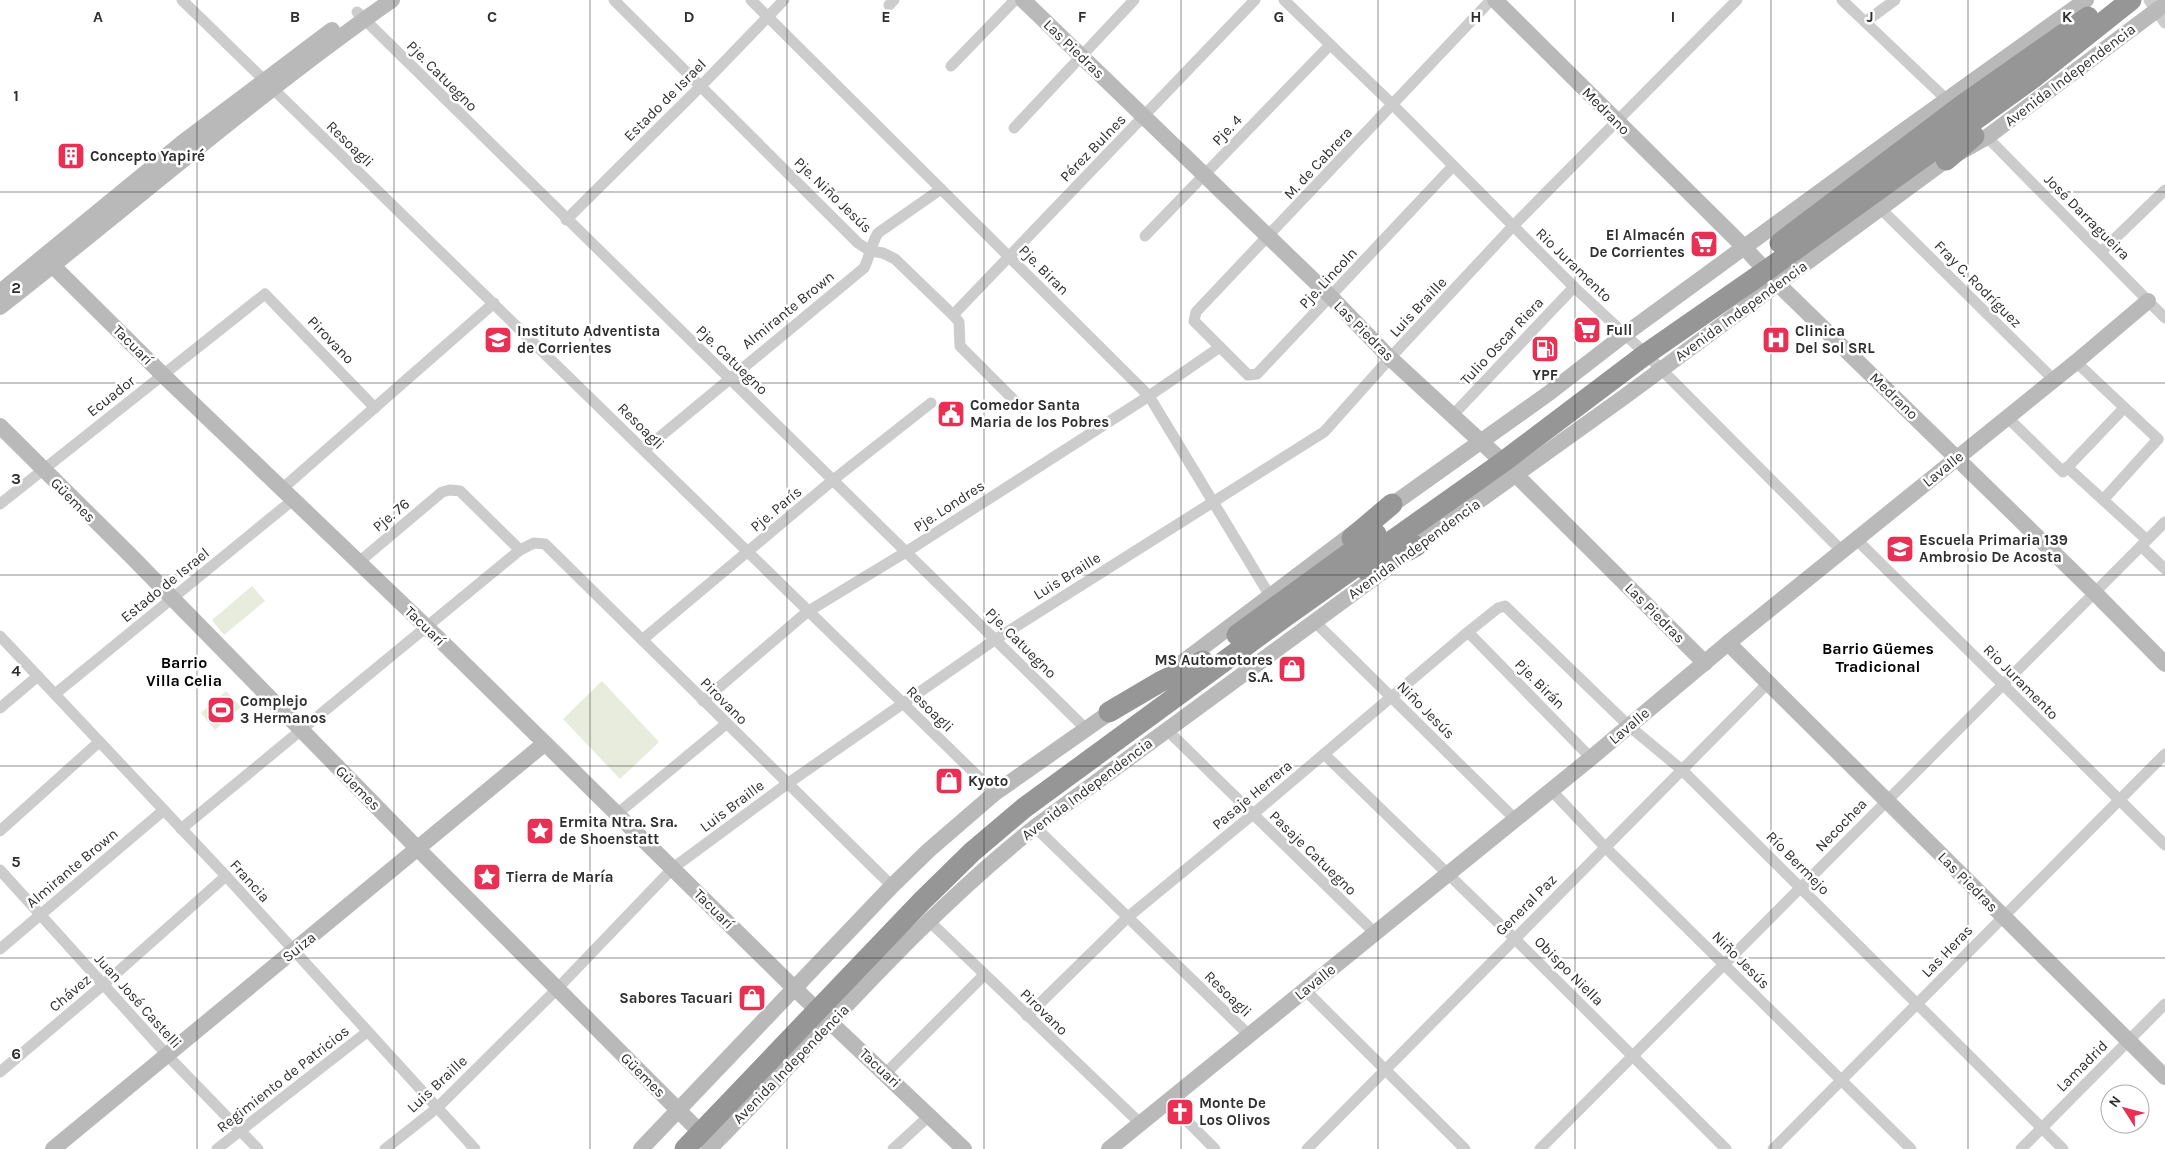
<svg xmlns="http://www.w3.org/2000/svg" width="2165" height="1149" viewBox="0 0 2165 1149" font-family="Karla,sans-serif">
<rect width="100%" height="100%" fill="#fff"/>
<g fill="#e7ecdd">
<path d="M252,586L265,601L224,635L212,620Z"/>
<path d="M602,681L659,742L620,779L563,719Z"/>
<path d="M226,691L241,707L215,730L201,713Z"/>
</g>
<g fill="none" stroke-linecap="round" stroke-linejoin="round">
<g stroke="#ccc" stroke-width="11">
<path d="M182,0L995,793"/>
<path d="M614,0L858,243L870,251L883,253L895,259L953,315L959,322L960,346L1021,407"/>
<path d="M751,0L1149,396L1270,596"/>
<path d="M1284,0L1393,105L1574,287L1646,354L1842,551"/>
<path d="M1842,0L1947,100"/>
<path d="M2149,0L2165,23"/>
<path d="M889,5L894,0"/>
<path d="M357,12L1086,729"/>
<path d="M1865,22L1895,0"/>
<path d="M951,66L1015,0"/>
<path d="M1014,128L1134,0"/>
<path d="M1987,137L2165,318"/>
<path d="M1453,166L1257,374L1248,375L1194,321L1196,312L1491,0"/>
<path d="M1881,209L2054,380"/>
<path d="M566,220L701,86L784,0"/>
<path d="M1145,236L1330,45"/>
<path d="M2101,252L2165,190"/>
<path d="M953,315L1255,0"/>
<path d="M2076,362L2158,439"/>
<path d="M1452,416L1574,287"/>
<path d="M2008,418L2063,472L2124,408"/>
<path d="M644,450L864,268C870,256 871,244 878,233L941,189"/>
<path d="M2067,467L2147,540"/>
<path d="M283,488L494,303"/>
<path d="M2103,500L2158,439"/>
<path d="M0,504L265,294L375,408"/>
<path d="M1857,540L2165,845"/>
<path d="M2141,546L2165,569"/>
<path d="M359,562L442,492L450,490L460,491L520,550"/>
<path d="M1315,622L1515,819"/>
<path d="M1468,632L1591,758"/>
<path d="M0,636L226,876L475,1149"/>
<path d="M642,640L833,480L931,403"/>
<path d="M55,694L294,499"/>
<path d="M703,701L807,612L906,552L1149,396L1220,347"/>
<path d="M0,708L38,676"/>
<path d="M1167,730L1375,933"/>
<path d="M1324,754L1514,938L1726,1149"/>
<path d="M1551,790L1605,847L1911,1149"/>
<path d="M617,814L726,724"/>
<path d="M1035,827L1249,1035"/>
<path d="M181,829L520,550L534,543L545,544L892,886"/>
<path d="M0,831L99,742"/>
<path d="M0,870L168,1056L258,1149"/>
<path d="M928,920L1141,1124"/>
<path d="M0,949L164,810"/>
<path d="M1305,990L1465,1149"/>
<path d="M1027,1016L1128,917L1252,815L1468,632L1498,608L1505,606L1629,726L1682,770L2063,1149"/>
<path d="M0,1072L103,985L226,876"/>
<path d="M886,1073L984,975"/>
<path d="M1168,1102L1215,1149"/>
<path d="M217,1149L367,1032"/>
<path d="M385,1149L437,1108L557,989L673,868L787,784L996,639L1324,432L1390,358L1513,226L1737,0"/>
<path d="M893,1149L929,1116"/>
<path d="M1307,1149L1768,683"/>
<path d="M1540,1149L2165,522"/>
<path d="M1773,1149L2165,754"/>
<path d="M2021,1149L2165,1004"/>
</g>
<g stroke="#b9b9b9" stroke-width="16">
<path d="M1023,0L1331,297L1390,358L1503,462L1705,663"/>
<path d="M1495,0L1744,247L1777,283L2095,593L2165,664"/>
<path d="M44,257L163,375L440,640L794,988L964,1149"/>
<path d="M0,292L182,143L332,30"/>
<path d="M0,307C131,205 256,95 392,0"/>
<path d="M0,426L131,556L418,849L708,1140"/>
<path d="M1382,512L1549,393L1624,335L1899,134L2086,0"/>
<path d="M1406,553L1624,397L1946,160L1987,137L2165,4"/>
<path d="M1728,643L2165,1077"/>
<path d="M1179,665L1359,529"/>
<path d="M53,1149L544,744"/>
<path d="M641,1149L892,886L929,850L995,793L1119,706"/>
<path d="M709,1149C817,1041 915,922 1035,827L1385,570"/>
<path d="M1109,1149L1591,758L1728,643L2076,362L2148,301"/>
</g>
<g stroke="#969696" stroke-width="21">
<path d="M1946,160L1974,136"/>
<path d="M1780,243L1961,106L2088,17"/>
<path d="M1352,538L1392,504"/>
<path d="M1368,572L1416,546"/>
<path d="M1237,635L1376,534"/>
<path d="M1109,712L1160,682L1203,661"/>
<path d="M685,1149L922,901L972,852L1024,808L1286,616L1503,462L1646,354L1767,270L2033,78L2131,0"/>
</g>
</g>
<path fill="none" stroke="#2f2f2f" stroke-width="1" stroke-opacity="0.55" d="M197,0V1149M394,0V1149M590,0V1149M787,0V1149M984,0V1149M1181,0V1149M1378,0V1149M1575,0V1149M1771,0V1149M1968,0V1149M0,192H2165M0,383H2165M0,575H2165M0,766H2165M0,958H2165"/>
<defs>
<symbol id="building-square" viewBox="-11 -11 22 22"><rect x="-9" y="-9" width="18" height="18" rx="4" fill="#e73054" stroke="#fff"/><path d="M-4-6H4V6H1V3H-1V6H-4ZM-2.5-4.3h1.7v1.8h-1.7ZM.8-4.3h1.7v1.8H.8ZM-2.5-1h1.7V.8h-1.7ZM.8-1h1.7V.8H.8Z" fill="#fff"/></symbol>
<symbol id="supermarket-square" viewBox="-11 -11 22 22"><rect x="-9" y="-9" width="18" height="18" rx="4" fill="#e73054" stroke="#fff"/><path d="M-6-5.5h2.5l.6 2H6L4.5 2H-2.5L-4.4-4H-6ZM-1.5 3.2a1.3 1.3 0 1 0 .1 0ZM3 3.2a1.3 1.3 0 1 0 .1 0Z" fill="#fff"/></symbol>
<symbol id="school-square" viewBox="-11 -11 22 22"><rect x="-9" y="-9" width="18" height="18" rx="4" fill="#e73054" stroke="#fff"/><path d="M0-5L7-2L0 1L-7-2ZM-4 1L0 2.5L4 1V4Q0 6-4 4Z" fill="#fff"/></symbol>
<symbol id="hospital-square" viewBox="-11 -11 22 22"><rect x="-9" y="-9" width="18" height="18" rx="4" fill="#e73054" stroke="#fff"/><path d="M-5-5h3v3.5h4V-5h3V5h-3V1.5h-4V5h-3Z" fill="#fff"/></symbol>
<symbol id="fuel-square" viewBox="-11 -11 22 22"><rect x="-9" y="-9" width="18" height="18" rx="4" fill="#e73054" stroke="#fff"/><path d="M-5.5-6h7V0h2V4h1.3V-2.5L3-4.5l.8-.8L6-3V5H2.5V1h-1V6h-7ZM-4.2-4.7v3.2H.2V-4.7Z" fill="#fff"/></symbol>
<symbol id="civic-square" viewBox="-11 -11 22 22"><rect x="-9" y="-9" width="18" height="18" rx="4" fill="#e73054" stroke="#fff"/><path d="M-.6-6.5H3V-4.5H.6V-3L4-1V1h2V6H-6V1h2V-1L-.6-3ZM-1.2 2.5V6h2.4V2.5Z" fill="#fff"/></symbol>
<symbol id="shop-square" viewBox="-11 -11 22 22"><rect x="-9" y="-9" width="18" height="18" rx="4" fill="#e73054" stroke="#fff"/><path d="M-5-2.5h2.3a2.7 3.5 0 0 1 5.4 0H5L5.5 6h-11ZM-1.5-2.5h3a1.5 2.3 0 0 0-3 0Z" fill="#fff"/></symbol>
<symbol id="stadium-square" viewBox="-11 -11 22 22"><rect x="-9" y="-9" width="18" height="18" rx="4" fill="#e73054" stroke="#fff"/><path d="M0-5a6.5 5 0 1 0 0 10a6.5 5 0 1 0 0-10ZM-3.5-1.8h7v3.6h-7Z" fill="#fff"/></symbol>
<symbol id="sight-square" viewBox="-11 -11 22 22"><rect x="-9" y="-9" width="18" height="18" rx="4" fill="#e73054" stroke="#fff"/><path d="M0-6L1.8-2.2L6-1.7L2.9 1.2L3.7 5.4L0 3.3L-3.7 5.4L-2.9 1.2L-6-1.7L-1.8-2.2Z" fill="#fff"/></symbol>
<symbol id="church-square" viewBox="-11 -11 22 22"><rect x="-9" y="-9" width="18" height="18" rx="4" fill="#e73054" stroke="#fff"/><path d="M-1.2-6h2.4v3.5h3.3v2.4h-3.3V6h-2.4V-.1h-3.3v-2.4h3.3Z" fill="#fff"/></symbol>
</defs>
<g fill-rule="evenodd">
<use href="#building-square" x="55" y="140" width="32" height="32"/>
<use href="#supermarket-square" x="1688" y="228" width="32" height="32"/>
<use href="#supermarket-square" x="1571" y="314" width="32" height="32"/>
<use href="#school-square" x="482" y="324" width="32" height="32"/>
<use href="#hospital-square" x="1760" y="324" width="32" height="32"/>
<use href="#fuel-square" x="1529" y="333" width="32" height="32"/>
<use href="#civic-square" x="935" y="398" width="32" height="32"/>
<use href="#school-square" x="1884" y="533" width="32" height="32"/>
<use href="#shop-square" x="1276" y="653" width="32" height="32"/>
<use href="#stadium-square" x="205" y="694" width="32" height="32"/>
<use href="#shop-square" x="933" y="765" width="32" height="32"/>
<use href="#sight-square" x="524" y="815" width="32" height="32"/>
<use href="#sight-square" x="471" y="861" width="32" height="32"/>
<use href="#shop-square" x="736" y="982" width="32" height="32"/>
<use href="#church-square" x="1164" y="1096" width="32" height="32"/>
</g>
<g text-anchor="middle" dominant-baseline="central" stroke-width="5" stroke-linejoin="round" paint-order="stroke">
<g font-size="15" fill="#2f2f2f" stroke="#fff">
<text transform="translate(1074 49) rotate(44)">Las Piedras</text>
<text transform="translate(2070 75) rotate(-37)">Avenida Independencia</text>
<text transform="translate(442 76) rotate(45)">Pje. Catuegno</text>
<text transform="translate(665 100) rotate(-45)">Estado de Israel</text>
<text transform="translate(1606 111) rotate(45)">Medrano</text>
<text transform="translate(1227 130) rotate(-46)">Pje. 4</text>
<text transform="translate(350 144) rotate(44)">Resoagli</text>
<text transform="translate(1093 148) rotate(-46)">Pérez Bulnes</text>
<text transform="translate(1318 163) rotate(-47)">M. de Cabrera</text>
<text transform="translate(833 195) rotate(44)">Pje. Niño Jesús</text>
<text transform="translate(2087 217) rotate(45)">José Darragueira</text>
<text transform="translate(1574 265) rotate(44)">Rio Juramento</text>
<text transform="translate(1044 270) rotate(45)">Pje. Biran</text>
<text transform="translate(1328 278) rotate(-47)">Pje. Lincoln</text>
<text transform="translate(1978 284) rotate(45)">Fray C. Rodríguez</text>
<text transform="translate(1418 307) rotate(-47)">Luis Braille</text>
<text transform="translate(788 310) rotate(-39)">Almirante Brown</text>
<text transform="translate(1741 311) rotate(-36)">Avenida Independencia</text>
<text transform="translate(1364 331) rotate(45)">Las Piedras</text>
<text transform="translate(331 340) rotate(46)">Pirovano</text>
<text transform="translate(1502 341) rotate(-47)">Tulio Oscar Riera</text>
<text transform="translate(133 345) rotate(45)">Tacuarí</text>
<text transform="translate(732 360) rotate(44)">Pje. Catuegno</text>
<text transform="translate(111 396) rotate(-38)">Ecuador</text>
<text transform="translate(1894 396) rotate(44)">Medrano</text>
<text transform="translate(641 426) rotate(45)">Resoagli</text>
<text transform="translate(1943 469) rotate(-39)">Lavalle</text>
<text transform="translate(73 500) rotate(45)">Güemes</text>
<text transform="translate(949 506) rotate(-33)">Pje. Londres</text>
<text transform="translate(776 509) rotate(-40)">Pje. París</text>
<text transform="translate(391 515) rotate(-40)">Pje. 76</text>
<text transform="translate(1414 549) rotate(-36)">Avenida Independencia</text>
<text transform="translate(1067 576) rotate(-32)">Luis Braille</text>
<text transform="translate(165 585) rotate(-39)">Estado de Israel</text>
<text transform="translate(1655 613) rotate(45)">Las Piedras</text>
<text transform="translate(425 626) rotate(44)">Tacuarí</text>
<text transform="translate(1021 643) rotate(45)">Pje. Catuegno</text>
<text transform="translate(2021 682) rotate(45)">Rio Juramento</text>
<text transform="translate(1540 684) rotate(45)">Pje. Birán</text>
<text transform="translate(724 701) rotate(45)">Pirovano</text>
<text transform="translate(930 709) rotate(44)">Resoagli</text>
<text transform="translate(1426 710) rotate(45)">Niño Jesús</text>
<text transform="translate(1629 726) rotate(-40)">Lavalle</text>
<text transform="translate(358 788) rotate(45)">Güemes</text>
<text transform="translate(1087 789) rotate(-37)">Avenida Independencia</text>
<text transform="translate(1252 795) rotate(-40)">Pasaje Herrera</text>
<text transform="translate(732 806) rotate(-37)">Luis Braille</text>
<text transform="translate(1841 825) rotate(-46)">Necochea</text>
<text transform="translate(1313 853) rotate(44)">Pasaje Catuegno</text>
<text transform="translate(1798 863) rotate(45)">Río Bermejo</text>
<text transform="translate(72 868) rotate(-40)">Almirante Brown</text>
<text transform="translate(250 881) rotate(48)">Francia</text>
<text transform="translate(1968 882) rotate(45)">Las Piedras</text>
<text transform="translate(1526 905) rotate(-45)">General Paz</text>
<text transform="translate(714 909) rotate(45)">Tacuarí</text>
<text transform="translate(299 947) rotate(-39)">Suiza</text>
<text transform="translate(1947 951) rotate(-46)">Las Heras</text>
<text transform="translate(1741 960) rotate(45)">Niño Jesús</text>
<text transform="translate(1569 971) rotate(45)">Obispo Niella</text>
<text transform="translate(1315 982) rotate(-39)">Lavalle</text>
<text transform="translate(70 993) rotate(-40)">Chávez</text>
<text transform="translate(1228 994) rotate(44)">Resoagli</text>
<text transform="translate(138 1001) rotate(48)">Juan José Castelli</text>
<text transform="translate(1044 1012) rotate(44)">Pirovano</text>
<text transform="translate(791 1064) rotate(-46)">Avenida Independencia</text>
<text transform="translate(2082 1066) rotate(-45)">Lamadrid</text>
<text transform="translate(880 1068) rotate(43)">Tacuari</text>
<text transform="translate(643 1075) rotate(45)">Güemes</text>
<text transform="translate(283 1079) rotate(-38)">Regimiento de Patricios</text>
<text transform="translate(437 1084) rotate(-43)">Luis Braille</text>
</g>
<g font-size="15" font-weight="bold" fill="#2f2f2f" stroke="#fff" text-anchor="start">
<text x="90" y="156">Concepto Yapiré</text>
<text x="1685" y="235" text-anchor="end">El Almacén<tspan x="1685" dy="17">De Corrientes</tspan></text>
<text x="1606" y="330">Full</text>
<text x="517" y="331">Instituto Adventista<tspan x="517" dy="17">de Corrientes</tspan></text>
<text x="1795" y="331">Clinica<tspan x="1795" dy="17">Del Sol SRL</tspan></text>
<text x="1545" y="375" text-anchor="middle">YPF</text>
<text x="970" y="405">Comedor Santa<tspan x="970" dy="17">Maria de los Pobres</tspan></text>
<text x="1919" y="540">Escuela Primaria 139<tspan x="1919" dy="17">Ambrosio De Acosta</tspan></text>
<text x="1273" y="660" text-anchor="end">MS Automotores<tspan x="1273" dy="17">S.A.</tspan></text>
<text x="240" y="701">Complejo<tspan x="240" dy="17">3 Hermanos</tspan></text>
<text x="968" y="781">Kyoto</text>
<text x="559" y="822">Ermita Ntra. Sra.<tspan x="559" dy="17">de Shoenstatt</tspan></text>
<text x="506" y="877">Tierra de María</text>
<text x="733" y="998" text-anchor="end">Sabores Tacuari</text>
<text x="1199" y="1103">Monte De<tspan x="1199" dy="17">Los Olivos</tspan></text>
</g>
<g font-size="16" font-weight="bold" fill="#000" stroke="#fff">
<text x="1878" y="648">Barrio Güemes<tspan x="1878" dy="18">Tradicional</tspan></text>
<text x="184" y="662">Barrio<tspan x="184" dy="18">Villa Celia</tspan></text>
</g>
</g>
<g font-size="16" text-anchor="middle" font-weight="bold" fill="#2f2f2f" stroke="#fff" stroke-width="5" stroke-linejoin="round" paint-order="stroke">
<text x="98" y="22">A</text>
<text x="295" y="22">B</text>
<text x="492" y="22">C</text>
<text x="689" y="22">D</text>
<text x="886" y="22">E</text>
<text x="1082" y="22">F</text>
<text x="1279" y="22">G</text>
<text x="1476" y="22">H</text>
<text x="1673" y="22">I</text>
<text x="1870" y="22">J</text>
<text x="2067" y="22">K</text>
<text x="16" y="101">1</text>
<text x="16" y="293">2</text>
<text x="16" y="484">3</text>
<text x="16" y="676">4</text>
<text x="16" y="867">5</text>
<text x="16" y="1059">6</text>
</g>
<g transform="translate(2125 1109) rotate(306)"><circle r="24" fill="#ffffff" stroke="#acacac"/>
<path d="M0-4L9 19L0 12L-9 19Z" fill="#e73054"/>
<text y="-8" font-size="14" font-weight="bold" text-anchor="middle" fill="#2f2f2f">N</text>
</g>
</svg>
